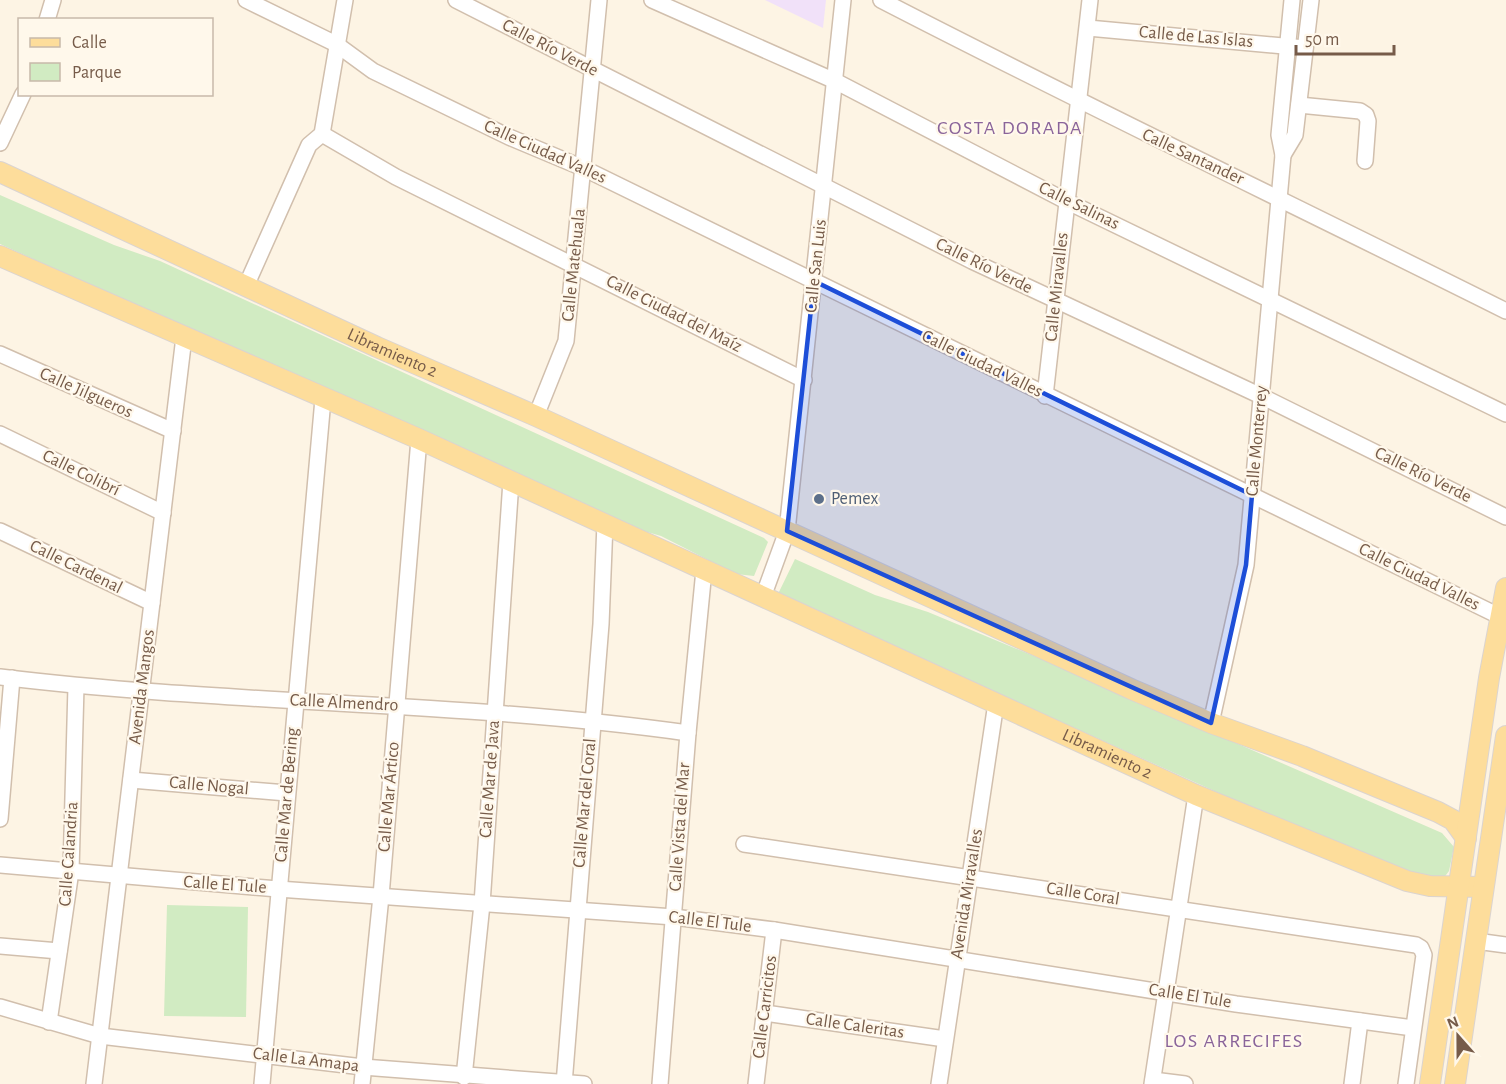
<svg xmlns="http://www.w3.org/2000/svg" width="1506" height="1084" viewBox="0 0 1506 1084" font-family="'Alegreya Sans',sans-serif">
<rect width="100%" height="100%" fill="#fdf4e4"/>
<path fill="#f1e1f9" d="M765,0H826L823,28Z"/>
<g fill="#d1ebc2">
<path d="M0,195L114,245L160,261L764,538L768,542L754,576L736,574L661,536L620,524L0,244Z"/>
<path d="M795,559L875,595L928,612L1089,679L1442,833L1454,847L1449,871L1443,879L1424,877L1272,817L778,594Z"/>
<path d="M167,905L248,907L246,1017L164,1016Z"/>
</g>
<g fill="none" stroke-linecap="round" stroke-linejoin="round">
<defs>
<g id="minor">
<path d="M246,0L336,44L373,71L509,137L583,168L1501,617"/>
<path d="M456,0L972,261L1261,396L1506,517"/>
<path d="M652,0L835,81L1066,201L1506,414"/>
<path d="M881,0C1088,107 1298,207 1506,311"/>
<path d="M47,20L53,0"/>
<path d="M1088,28L1305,48"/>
<path d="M1299,105L1360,111L1366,115L1368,121L1365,161"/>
<path d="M322,134L396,177L804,380"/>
<path d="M0,143L23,94"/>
<path d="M1283,155L1295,135L1311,0"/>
<path d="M246,286L309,145L322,134L345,0"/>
<path d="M0,354L173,431"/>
<path d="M1045,396L1090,0"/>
<path d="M536,416L566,341L599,0"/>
<path d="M0,434L163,513"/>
<path d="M0,531L152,603"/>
<path d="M763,597L787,531L843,0"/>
<path d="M0,677C229,705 459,701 688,733"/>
<path d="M1211,723L1246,565L1283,155L1279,135L1292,0"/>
<path d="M131,780L287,793"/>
<path d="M0,819L12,678"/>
<path d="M744,844L1416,945L1421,948L1424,955L1406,1084"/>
<path d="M0,865L278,889L674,917L774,930L1236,1004L1413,1028"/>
<path d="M1476,941L1506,945"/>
<path d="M0,946L59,951"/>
<path d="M0,1007L100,1036L363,1067L584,1084"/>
<path d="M765,1013L945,1039"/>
<path d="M49,1022L71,871L76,686"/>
<path d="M464,1077L482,904L511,481"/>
<path d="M1153,1080L1185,1084"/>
<path d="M94,1084L184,337"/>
<path d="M262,1084L323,399"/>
<path d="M362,1084L381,896L419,439"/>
<path d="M564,1084L601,624L605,523"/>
<path d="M660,1084L688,733L704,570"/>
<path d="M756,1084L774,930"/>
<path d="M939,1084L996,703"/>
<path d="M1152,1084L1196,795"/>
<path d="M1352,1084L1360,1021"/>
</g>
<g id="major">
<path id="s1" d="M0,172L377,347L536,416L1131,689L1211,723L1302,756L1438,812L1453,820L1466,838"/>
<path id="s2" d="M0,256L419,439L1196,795L1407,881L1430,886L1483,887"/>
<path d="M1430,1084L1489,678L1506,588"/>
<path d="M1455,1084L1506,736"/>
</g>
</defs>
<use href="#minor" stroke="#d1bfad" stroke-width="18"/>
<use href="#major" stroke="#dbd4d0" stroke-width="22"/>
<use href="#minor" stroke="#fff" stroke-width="15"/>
<use href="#major" stroke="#fddd9b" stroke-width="20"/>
</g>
<path fill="#1d4ed8" fill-opacity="0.2" stroke="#1d4ed8" stroke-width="4.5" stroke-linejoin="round" d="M814,281L1252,495L1246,565L1211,723L787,531Z"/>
<circle fill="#5c6f8a" stroke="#fff8eb" stroke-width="2" cx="819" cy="499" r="6"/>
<g text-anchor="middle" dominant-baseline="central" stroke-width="4.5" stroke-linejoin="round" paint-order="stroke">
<g font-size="18" fill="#765b49" stroke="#fff8eb">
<text transform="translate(1196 37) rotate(5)">Calle de Las Islas</text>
<text transform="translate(550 48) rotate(27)">Calle Río Verde</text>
<text transform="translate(545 152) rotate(24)">Calle Ciudad Valles</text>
<text transform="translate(1193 157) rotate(25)">Calle Santander</text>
<text transform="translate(1079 206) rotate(26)">Calle Salinas</text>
<text transform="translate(574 265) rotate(-84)">Calle Matehuala</text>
<text transform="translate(816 266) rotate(-84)">Calle San Luis</text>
<text transform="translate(984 266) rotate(26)">Calle Río Verde</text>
<text transform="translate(1057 287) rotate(-84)">Calle Miravalles</text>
<text transform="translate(674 314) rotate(27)">Calle Ciudad del Maíz</text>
<text stroke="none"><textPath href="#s1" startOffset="432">Libramiento 2</textPath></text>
<text transform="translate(982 364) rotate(26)">Calle Ciudad Valles</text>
<text transform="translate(86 393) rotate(24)">Calle Jilgueros</text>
<text transform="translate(1257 441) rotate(-85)">Calle Monterrey</text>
<text transform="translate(81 473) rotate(26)">Calle Colibrí</text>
<text transform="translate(1423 475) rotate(26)">Calle Río Verde</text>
<text transform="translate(76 567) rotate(26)">Calle Cardenal</text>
<text transform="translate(1419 577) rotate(26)">Calle Ciudad Valles</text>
<text transform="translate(142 687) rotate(-83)">Avenida Mangos</text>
<text transform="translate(344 703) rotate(3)">Calle Almendro</text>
<text stroke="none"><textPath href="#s2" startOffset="1214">Libramiento 2</textPath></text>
<text transform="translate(490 779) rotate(-86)">Calle Mar de Java</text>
<text transform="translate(209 786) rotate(5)">Calle Nogal</text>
<text transform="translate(287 795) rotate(-85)">Calle Mar de Bering</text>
<text transform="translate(389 797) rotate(-85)">Calle Mar Ártico</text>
<text transform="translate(585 803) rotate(-85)">Calle Mar del Coral</text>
<text transform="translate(680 827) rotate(-86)">Calle Vista del Mar</text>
<text transform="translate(69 854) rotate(-86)">Calle Calandria</text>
<text transform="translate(225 885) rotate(4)">Calle El Tule</text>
<text transform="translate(967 894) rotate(-81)">Avenida Miravalles</text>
<text transform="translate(1083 894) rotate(9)">Calle Coral</text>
<text transform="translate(710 922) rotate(7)">Calle El Tule</text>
<text transform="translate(1190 996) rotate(9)">Calle El Tule</text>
<text transform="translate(765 1007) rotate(-83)">Calle Carricitos</text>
<text transform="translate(855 1026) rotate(8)">Calle Caleritas</text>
<text transform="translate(306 1060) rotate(7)">Calle La Amapa</text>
</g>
<g font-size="18" fill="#4e5e75" stroke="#fff8eb" text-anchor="start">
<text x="831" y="499">Pemex</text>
</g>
<g font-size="20" letter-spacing="1.5" fill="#8a649a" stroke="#fff8eb">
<text x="1010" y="128">COSTA DORADA</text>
<text x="1234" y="1041">LOS ARRECIFES</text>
</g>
</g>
<rect x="18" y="18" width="195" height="78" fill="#fff8eb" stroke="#c8b9aa" stroke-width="1.5"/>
<rect x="30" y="38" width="30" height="9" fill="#fddd9b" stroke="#c8b9aa" stroke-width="1.5"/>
<text x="72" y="48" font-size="18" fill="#765b49">Calle</text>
<rect x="30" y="63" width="30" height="18" fill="#d1ebc2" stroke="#c8b9aa" stroke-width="1.5"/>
<text x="72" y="78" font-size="18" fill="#765b49">Parque</text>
<g transform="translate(1458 1036) rotate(339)" stroke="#fff8eb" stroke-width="4.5" paint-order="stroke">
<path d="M0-4.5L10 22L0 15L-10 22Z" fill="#765b49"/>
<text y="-9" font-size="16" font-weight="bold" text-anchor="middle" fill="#765b49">N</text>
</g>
<path d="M1296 45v9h98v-9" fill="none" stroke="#765b49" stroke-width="3"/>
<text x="1305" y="45" font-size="18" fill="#765b49" stroke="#fff8eb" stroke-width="4.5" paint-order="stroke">50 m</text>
</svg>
